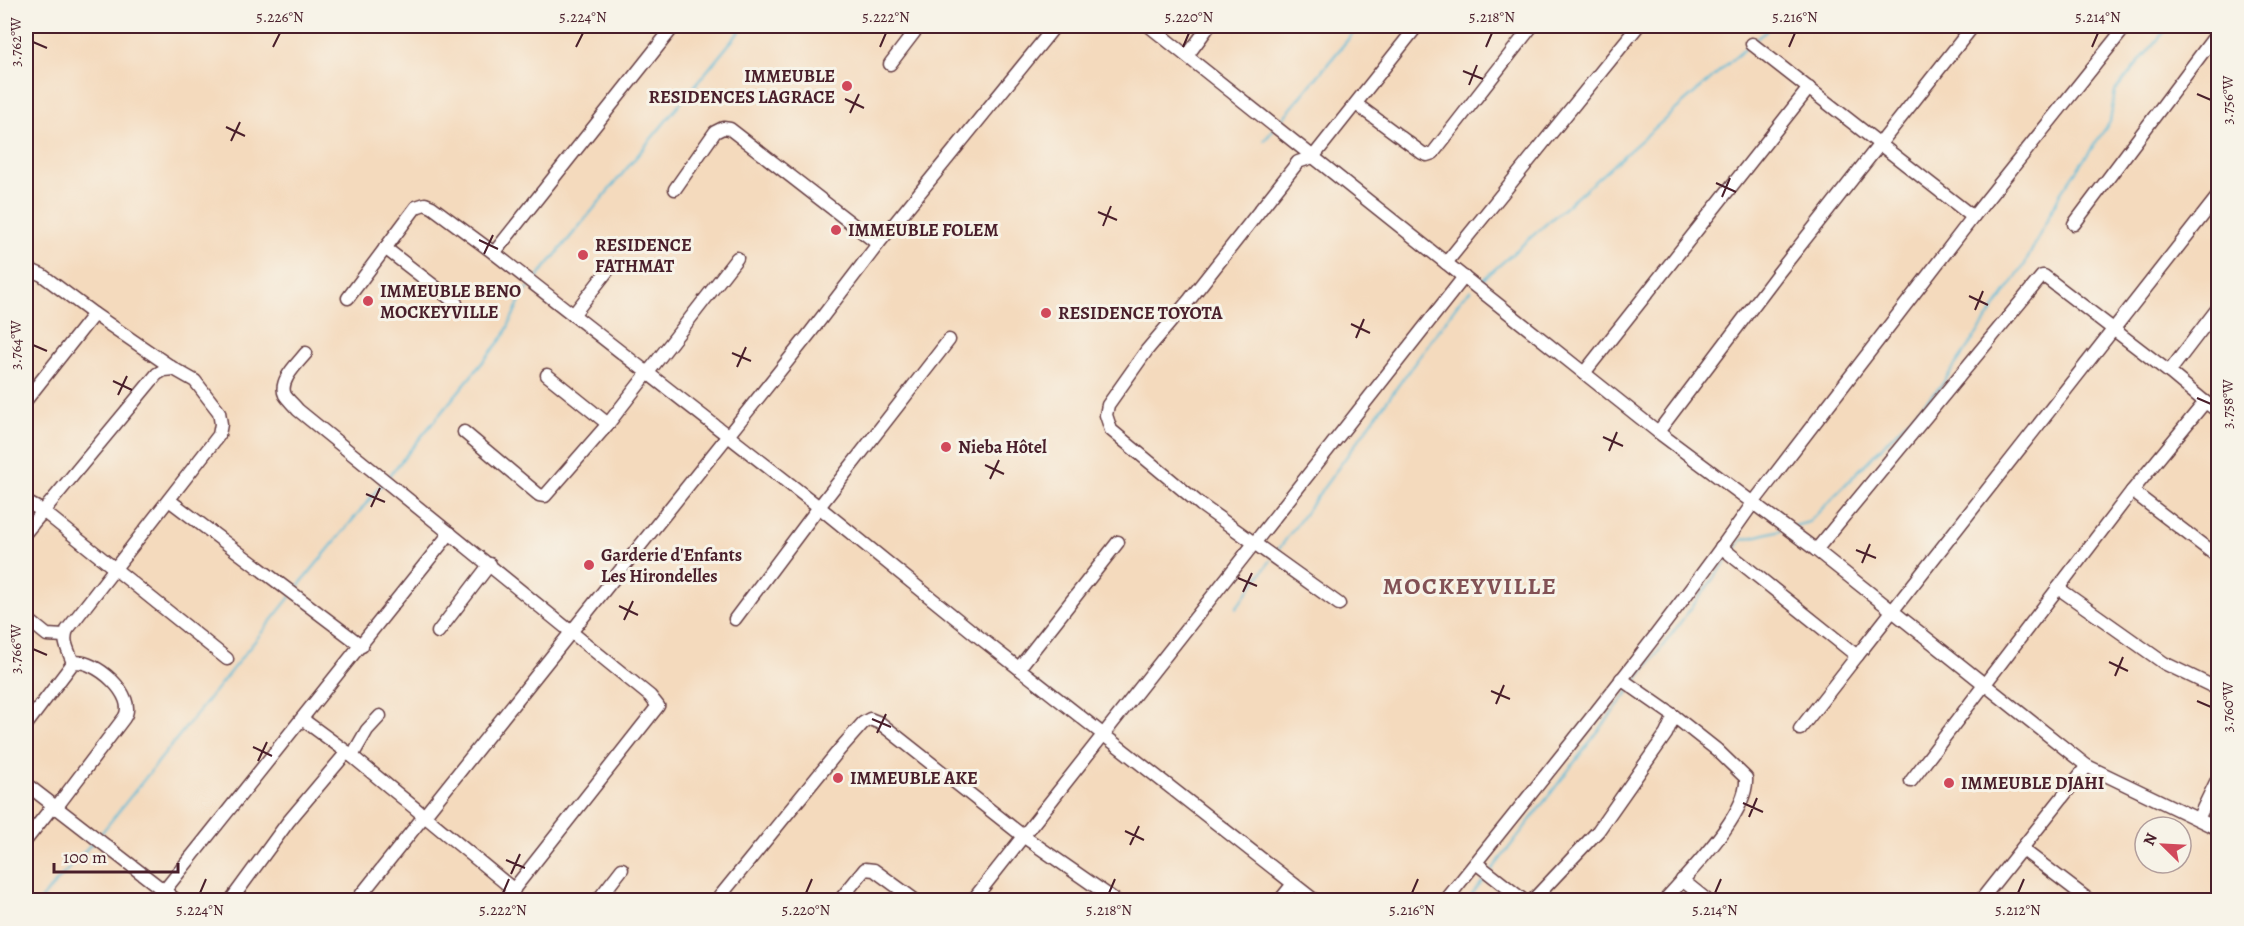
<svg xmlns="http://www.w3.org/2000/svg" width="2244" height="926" viewBox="0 0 2244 926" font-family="Alegreya,serif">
<rect width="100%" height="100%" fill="#f7f3e8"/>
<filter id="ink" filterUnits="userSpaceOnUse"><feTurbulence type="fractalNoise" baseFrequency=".0167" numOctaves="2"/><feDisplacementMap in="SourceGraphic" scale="12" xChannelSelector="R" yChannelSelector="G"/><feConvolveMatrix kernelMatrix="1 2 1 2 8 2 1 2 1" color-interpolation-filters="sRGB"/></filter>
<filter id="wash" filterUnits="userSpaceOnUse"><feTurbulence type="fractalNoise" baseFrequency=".008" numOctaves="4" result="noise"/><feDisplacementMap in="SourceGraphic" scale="24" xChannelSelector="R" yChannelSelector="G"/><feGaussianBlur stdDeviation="1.35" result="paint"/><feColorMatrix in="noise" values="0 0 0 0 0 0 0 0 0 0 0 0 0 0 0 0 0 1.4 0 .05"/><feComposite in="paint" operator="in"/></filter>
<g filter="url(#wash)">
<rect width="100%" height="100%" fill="#f4dabd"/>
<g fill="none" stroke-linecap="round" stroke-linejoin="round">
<g stroke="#59bad8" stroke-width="2">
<path d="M1755,40L1772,26"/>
<path d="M1279,123L1359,26"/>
<path d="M1264,141L1273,130"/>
<path d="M535,280L744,26"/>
<path d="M1478,284L1748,46"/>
<path d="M389,476L504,336L521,298L529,287"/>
<path d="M1791,527L1809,522L1940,387L2024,266L2060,194L2110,122L2115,91L2169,26"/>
<path d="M1733,552L1742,540L1780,530"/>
<path d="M1276,553L1462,298L1471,290"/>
<path d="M295,590L383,483"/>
<path d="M1236,608L1271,560"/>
<path d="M1634,684L1728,559"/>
<path d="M99,836L290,597"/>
<path d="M1492,870L1629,691"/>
<path d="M40,900L93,842"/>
<path d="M1468,900L1486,877"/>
</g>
</g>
</g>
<g filter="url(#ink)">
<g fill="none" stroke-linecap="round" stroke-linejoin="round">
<defs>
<g id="minor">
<path d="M1149,26L1584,373L1658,432L1816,550L2087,766L2218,829"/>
<path d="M1752,44L1973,217L2126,26"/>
<path d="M1187,56L1209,26"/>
<path d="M890,64L919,26"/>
<path d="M1356,104L1422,153L1427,155L1433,153L1532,26"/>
<path d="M675,189L715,132L723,128L730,129L878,244"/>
<path d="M2074,224L2218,32"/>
<path d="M385,248L456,303"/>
<path d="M494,253L674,26"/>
<path d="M1446,263L1638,26"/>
<path d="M26,268L42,275L94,314L26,400"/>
<path d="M348,298L416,207L425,204L432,207L494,253L819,507L979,637L1314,900"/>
<path d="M573,315L612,265"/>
<path d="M306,353C298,363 278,381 285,395C288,400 294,405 298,410L650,696L658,706L505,900"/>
<path d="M1584,373L1809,88"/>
<path d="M547,375L608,424"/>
<path d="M2205,402L2218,411"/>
<path d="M464,432L539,495L545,496L608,424L737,258"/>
<path d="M1658,432L1779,272L1973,26"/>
<path d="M2132,491L2218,557"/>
<path d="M169,500L362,646"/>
<path d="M26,502L43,511L227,659"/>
<path d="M26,532L157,374L164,370L174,369"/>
<path d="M1721,547L1857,656L2218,196"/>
<path d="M1816,550L2042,276H2044L2169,372"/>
<path d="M2058,588L2164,663L2218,689"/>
<path d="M1339,604L1201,505L1111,430L1106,415L1108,405L1147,350L1190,299L1298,162L1313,157L1417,26"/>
<path d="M26,618L47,635L64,636"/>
<path d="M735,619L819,507L949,340"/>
<path d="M438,632L490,564"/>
<path d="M73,663C69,651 62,642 67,630L219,435L221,424L219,412L195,381L174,369L94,314"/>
<path d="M1019,668L1118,542"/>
<path d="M1621,679L1674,716L1717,750L1746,778C1749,814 1688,873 1665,900"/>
<path d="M302,719L347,752L514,890"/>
<path d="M26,725L73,663C94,657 139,697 124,718L55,809"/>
<path d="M1800,729L1857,656"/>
<path d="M352,756L367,730L380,716"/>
<path d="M1911,781L2132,491L2205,402L2169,372L2218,308"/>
<path d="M26,784L176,900"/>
<path d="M2198,819L2218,778"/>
<path d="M26,840L52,807"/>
<path d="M2022,849L2089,900"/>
<path d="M1476,863L1523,900"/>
<path d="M1682,880L1707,900"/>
<path d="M164,891L450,533"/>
<path d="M231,900L288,822L347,752"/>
<path d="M357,900L810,333L878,244L1055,26"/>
<path d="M598,900L622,869"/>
<path d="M717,900L840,749L863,723L870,719L880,723L1023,836L1115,900"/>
<path d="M840,900L865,869L874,870L915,900"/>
<path d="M973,900L1464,277"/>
<path d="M1280,900L1293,884"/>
<path d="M1446,900C1550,769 1657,640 1753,503L1973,217"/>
<path d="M1533,900L1598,831L1666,734L1674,716"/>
<path d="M1981,900L2087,766"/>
</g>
</defs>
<use href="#minor" stroke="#643b41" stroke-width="15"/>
<use href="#minor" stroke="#fff" stroke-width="12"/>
</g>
</g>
<path fill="none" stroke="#4a1f2b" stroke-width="2" d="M33,42L47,48M273,47L280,33M576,47L583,33M880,47L886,33M1183,47L1189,33M1486,47L1492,33M1789,47L1795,33M2092,47L2098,33M1463,71L1483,79M1469,85L1477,65M2197,94L2211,100M845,99L864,108M850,113L859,94M226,127L245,136M231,141L240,122M1716,183L1736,192M1722,197L1730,178M1098,212L1117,220M1103,226L1111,206M479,240L498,249M484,254L493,235M1969,296L1988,305M1975,310L1983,291M1351,324L1370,333M1356,338L1364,319M33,345L47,351M732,353L751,361M737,367L746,347M113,381L132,390M118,395L127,376M2197,398L2211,404M1603,437L1623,446M1609,451L1617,432M985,465L1004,474M990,479L999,460M366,494L385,502M371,507L380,488M1856,550L1876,558M1862,563L1870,544M1238,578L1257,586M1243,592L1252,573M619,606L638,615M624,620L633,601M33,649L47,655M2109,662L2128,671M2115,676L2123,657M1491,691L1510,699M2197,701L2211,707M1496,704L1504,685M872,719L891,727M877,733L886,714M253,747L272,756M258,761L267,742M1743,803L1763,812M1749,817L1757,798M1125,831L1144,840M1130,845L1139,826M506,860L525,868M511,874L520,854M200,893L206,879M503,893L509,879M806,893L812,879M1109,893L1115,879M1412,893L1418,879M1715,893L1721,879M2018,893L2024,879"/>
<g fill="#d1495b" stroke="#f7f3e8" stroke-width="2">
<circle cx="847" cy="86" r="6"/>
<circle cx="836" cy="230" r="6"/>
<circle cx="583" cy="255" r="6"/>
<circle cx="368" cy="301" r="6"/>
<circle cx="1046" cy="313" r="6"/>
<circle cx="946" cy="447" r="6"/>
<circle cx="589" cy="565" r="6"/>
<circle cx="838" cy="778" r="6"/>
<circle cx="1949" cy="783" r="6"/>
</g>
<g text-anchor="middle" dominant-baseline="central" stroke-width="6" stroke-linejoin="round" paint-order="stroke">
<g font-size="18" font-weight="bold" fill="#4a1f2b" stroke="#f7f3e8" text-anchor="start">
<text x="835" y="76" text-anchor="end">IMMEUBLE<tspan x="835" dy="21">RESIDENCES LAGRACE</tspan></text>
<text x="848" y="230">IMMEUBLE FOLEM</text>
<text x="595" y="245">RESIDENCE<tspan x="595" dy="21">FATHMAT</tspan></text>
<text x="380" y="291">IMMEUBLE BENO<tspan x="380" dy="21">MOCKEYVILLE</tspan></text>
<text x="1058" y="313">RESIDENCE TOYOTA</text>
<text x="958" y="447">Nieba Hôtel</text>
<text x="601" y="555">Garderie d'Enfants<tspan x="601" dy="21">Les Hirondelles</tspan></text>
<text x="850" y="778">IMMEUBLE AKE</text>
<text x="1961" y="783">IMMEUBLE DJAHI</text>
</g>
<g font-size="24" font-weight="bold" letter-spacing="1.5" fill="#825155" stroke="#f7f3e8">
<text x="1470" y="586">MOCKEYVILLE</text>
</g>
</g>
<rect width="2244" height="926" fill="none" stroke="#f7f3e8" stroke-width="66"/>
<g transform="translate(2163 845) rotate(294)"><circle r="28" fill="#f7f3e8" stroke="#b29e9c" stroke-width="1.5"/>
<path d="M0-4.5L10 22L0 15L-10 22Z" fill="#d1495b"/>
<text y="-9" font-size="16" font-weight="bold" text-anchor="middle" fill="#4a1f2b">N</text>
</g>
<path d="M54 863v9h124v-9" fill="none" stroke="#4a1f2b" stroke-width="3"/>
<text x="63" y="863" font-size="18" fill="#4a1f2b" stroke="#f7f3e8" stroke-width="4.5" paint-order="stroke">100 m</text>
<rect x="33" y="33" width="2178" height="860" fill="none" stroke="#4a1f2b" stroke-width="2"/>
<g font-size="15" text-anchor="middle" fill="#4a1f2b">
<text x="280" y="22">5.226°N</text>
<text x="583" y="22">5.224°N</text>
<text x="886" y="22">5.222°N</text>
<text x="1189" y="22">5.220°N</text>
<text x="1492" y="22">5.218°N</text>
<text x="1795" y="22">5.216°N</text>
<text x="2098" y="22">5.214°N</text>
<text transform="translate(16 42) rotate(-90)" y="5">3.762°W</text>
<text transform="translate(2228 100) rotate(-90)" y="5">3.756°W</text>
<text transform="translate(16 345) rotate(-90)" y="5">3.764°W</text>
<text transform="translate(2228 404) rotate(-90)" y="5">3.758°W</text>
<text transform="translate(16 649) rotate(-90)" y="5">3.766°W</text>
<text transform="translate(2228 707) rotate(-90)" y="5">3.760°W</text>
<text x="200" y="915">5.224°N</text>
<text x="503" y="915">5.222°N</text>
<text x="806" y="915">5.220°N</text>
<text x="1109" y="915">5.218°N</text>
<text x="1412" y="915">5.216°N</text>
<text x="1715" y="915">5.214°N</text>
<text x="2018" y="915">5.212°N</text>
</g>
</svg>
